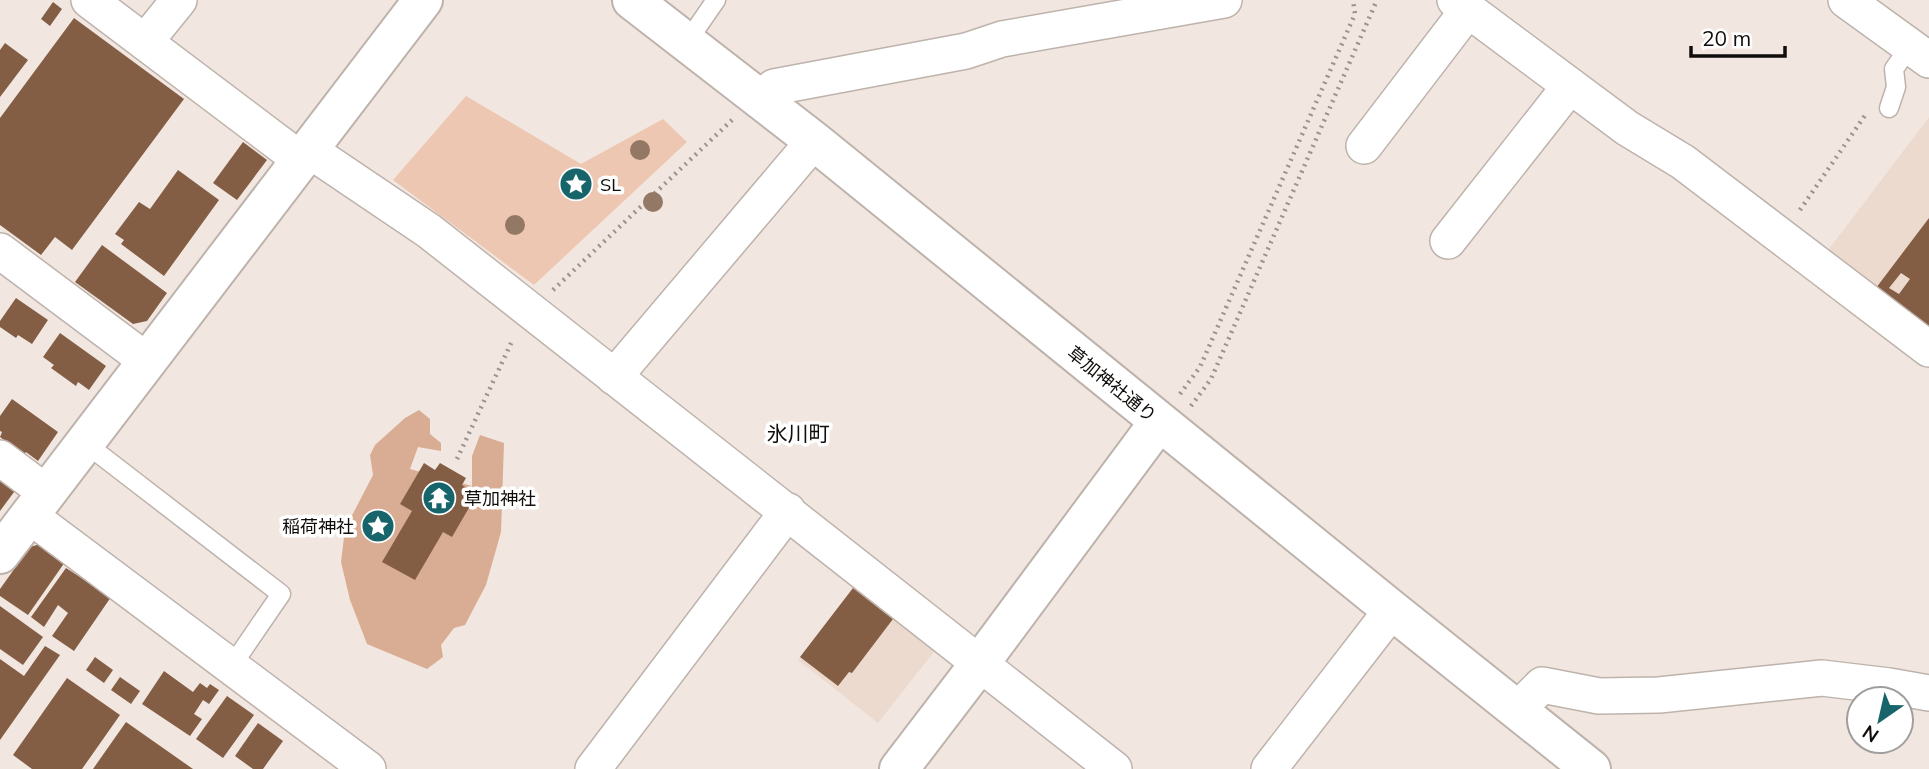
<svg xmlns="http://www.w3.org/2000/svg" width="1929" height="769" viewBox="0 0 1929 769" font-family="Mulish,'Noto Sans JP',sans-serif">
<rect width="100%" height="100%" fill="#f2e7e0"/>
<g fill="#eddacf">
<path d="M1929,117V337L1823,257Z"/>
<path d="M861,580L940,644L878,723L798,660Z"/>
</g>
<path fill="#edc7b1" d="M466,96L581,164L663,119L687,142L534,285L393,180Z"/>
<path fill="#d9ad93" d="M419,410L430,419V434L441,443V451L418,447L410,469L472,486V456L480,435L504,443L501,532L486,585L465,625L454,628L441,645L443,657L427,669L367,644L350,600L341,562L345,529L373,475L370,455L375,445L405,418Z"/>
<g fill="#845d45" fill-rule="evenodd">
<path d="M53,2L62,9L50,26L41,19Z"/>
<path d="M74,18L184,99L72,250L55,237L41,255L0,225V118Z"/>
<path d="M5,43L28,60L0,97V50Z"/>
<path d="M243,142L267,160L237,200L213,183Z"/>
<path d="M178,170L219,200L164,276L121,244L124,240L115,234L139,202L150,209Z"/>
<path d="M1929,218V329L1876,288ZM1901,273L1910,279L1899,294L1889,288Z"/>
<path d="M102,245L167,293L147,321L133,324L75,282Z"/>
<path d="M16,298L48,320L32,344L18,335L16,338L0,327V321Z"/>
<path d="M60,333L106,366L89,390L78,382L76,386L51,368L54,365L43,357Z"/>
<path d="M12,399L58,432L38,461L26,452L24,455L0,437L2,432L0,431V416Z"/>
<path d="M424,463L435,470L440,463L466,478L462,485L477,494L452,537L443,532L415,580L382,562L412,511L400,504Z"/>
<path d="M0,476L17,488L0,511Z"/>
<path d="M40,544L65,562L28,615L0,596V589L30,547Z"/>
<path d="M66,568L111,597L74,651L52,636L68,613L58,605L44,627L31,617Z"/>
<path d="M853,588L893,619L852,673L849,672L838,686L800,657Z"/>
<path d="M0,606L43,637L23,665L0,649Z"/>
<path d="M45,646L60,655L0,740V659L24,676Z"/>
<path d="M95,657L113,670L104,683L86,670Z"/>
<path d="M164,671L193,692L200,683L207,688L210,684L219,690L209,704L203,700L194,714L202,719L190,736L142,704Z"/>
<path d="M120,677L140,691L131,704L111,690Z"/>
<path d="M67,678L120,715L82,769H32L13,755Z"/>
<path d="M227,696L254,715L223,758L196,739Z"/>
<path d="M126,722L193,769H93Z"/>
<path d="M258,723L283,741L263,769H253L235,756Z"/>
</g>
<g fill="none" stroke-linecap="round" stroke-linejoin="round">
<defs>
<g id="lane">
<path d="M687,42L716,0"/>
<path d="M1889,108L1896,87L1894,69L1910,46"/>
<path d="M85,443L281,594L231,667"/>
</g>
<g id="street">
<path d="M89,0L301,160"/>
<path d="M1455,0L1627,128L1683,162L1929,349"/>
<path d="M1846,0L1929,60"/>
<path d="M145,42L179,0"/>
<path d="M759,100L774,87L966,51L1002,39L1224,0"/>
<path d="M1364,146L1468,10"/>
<path d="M309,150L429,231L1114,769"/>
<path d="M1448,241L1570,86"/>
<path d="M0,251L147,361"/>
<path d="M614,377L814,141"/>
<path d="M0,458L47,493"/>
<path d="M30,516L368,769"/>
<path d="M1517,710L1542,685L1599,696L1659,695L1822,678L1889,686L1929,693"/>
<path d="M593,769L788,511"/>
<path d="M1269,769L1392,610"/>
</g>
<g id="secondary">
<path d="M632,0L814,141L1392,610L1591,769"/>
<path d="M0,554L423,0"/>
<path d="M899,769L980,663L1159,422"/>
</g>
</defs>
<use href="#lane" stroke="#beb3ac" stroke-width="21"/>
<use href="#street" stroke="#beb3ac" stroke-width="38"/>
<use href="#secondary" stroke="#beb3ac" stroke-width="42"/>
<g stroke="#9b938e" stroke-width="4.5" stroke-dasharray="2 5" stroke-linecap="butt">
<path d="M1800,210L1866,114"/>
<path d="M553,290L732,120"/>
<path d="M1180,394L1200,367L1355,14L1353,0"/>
<path d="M1191,406L1211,379L1377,0"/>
<path d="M457,459L513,339"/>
</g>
<use href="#lane" stroke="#fff" stroke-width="18"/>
<use href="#street" stroke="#fff" stroke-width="35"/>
<use href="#secondary" stroke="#fff" stroke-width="38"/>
</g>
<g fill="#937865">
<circle cx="640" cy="150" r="10"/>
<circle cx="653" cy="202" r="10"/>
<circle cx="515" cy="225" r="10"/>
</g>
<defs>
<symbol id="sight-disc" viewBox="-11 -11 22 22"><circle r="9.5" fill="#17656b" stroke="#fff"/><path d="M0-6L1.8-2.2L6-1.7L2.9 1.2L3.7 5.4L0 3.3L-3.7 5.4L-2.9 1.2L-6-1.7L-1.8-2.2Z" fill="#fff"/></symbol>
<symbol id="temple-disc" viewBox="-11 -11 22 22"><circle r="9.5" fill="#17656b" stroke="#fff"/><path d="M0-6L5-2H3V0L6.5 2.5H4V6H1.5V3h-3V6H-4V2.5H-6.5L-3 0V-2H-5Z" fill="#fff"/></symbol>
</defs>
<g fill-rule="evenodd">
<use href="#sight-disc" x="557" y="165" width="38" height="38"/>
<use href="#temple-disc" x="420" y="479" width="38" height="38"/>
<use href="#sight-disc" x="359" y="507" width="38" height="38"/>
</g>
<g text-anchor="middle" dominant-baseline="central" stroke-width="7" stroke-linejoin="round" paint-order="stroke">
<g font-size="18" fill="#110d0b" stroke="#fff" text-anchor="start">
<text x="600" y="184">SL</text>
<text x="464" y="498">草加神社</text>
<text x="354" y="526" text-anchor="end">稲荷神社</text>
</g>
<g font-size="18" fill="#110d0b" stroke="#fff">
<text transform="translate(1112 384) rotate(39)">草加神社通り</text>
</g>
<g font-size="21" fill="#110d0b" stroke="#fff">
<text x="798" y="433">氷川町</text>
</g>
</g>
<g transform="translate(1880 720) rotate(214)"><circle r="33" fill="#ffffff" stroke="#a09e9d" stroke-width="2"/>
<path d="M0-5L12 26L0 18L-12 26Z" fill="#17656b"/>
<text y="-10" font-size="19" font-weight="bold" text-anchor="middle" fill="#110d0b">N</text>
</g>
<path d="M1691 46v10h94v-10" fill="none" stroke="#110d0b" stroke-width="3.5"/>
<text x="1702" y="46" font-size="21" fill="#110d0b" stroke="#ffffff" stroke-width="5" paint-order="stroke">20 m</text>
</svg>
